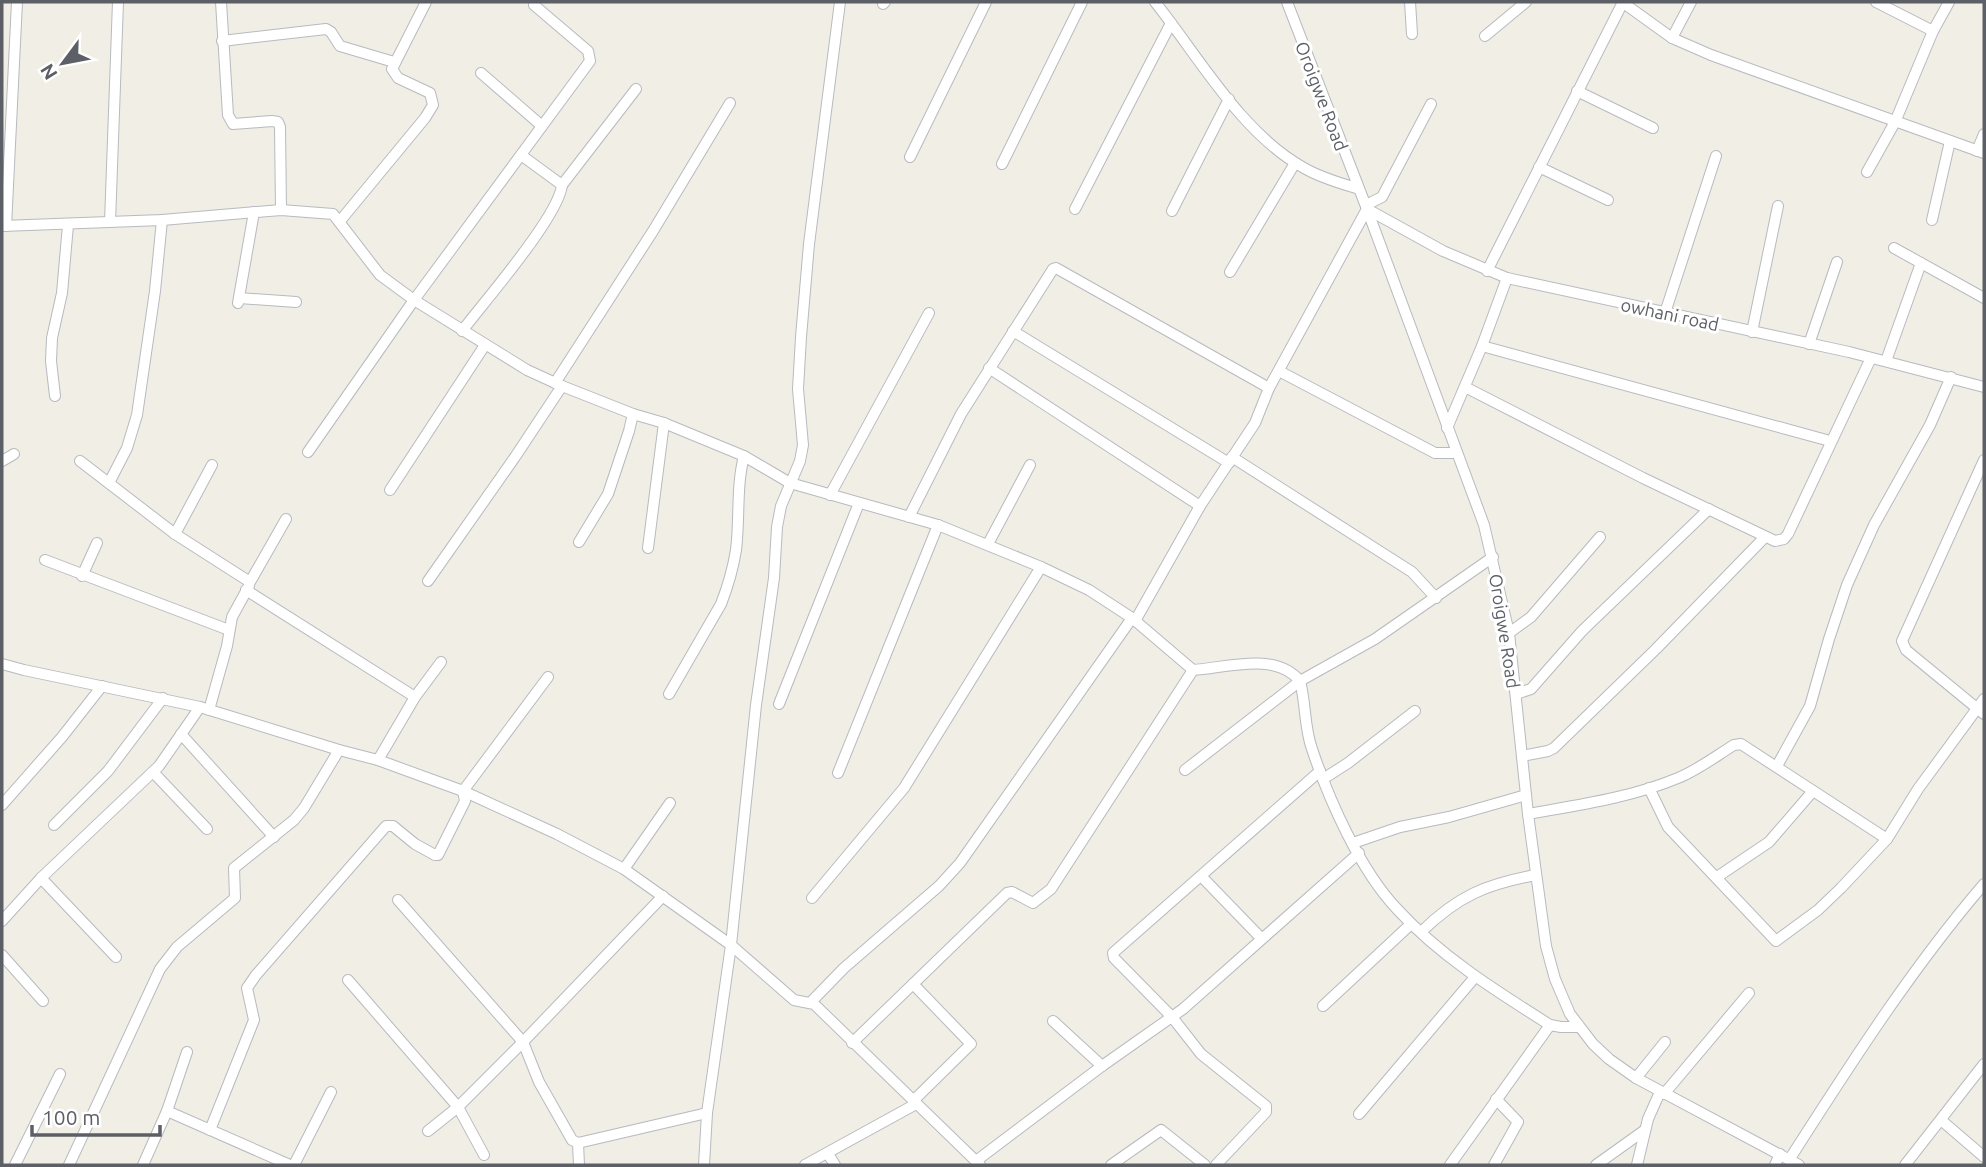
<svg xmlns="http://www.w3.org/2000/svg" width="1986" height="1167" viewBox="0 0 1986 1167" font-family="Ubuntu,sans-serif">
<rect width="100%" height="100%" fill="#f0eee5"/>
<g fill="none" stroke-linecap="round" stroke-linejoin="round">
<defs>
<g id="minor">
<path d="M221,2L228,115L233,124L272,121L278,122L280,127L281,210"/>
<path d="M1155,2C1199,57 1241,133 1304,168C1321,178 1340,183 1359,189"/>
<path d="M1287,2L1367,209L1484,525L1509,633L1528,814L1546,946L1555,979L1570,1014L1593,1044L1609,1059L1636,1078L1799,1165"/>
<path d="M1410,2L1412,34"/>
<path d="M1622,2L1672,38L1711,55L1984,153"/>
<path d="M1876,2L1933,31"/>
<path d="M883,4L885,2"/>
<path d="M1485,36L1526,2"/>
<path d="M1672,38L1691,2"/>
<path d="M222,41L326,29L331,32L340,46L394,62"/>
<path d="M481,73L542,126"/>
<path d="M1577,91L1653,128"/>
<path d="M1977,151L1984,134"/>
<path d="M910,157L986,2"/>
<path d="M1002,164L1082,2"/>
<path d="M1539,167L1608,200"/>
<path d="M1867,172L1895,122L1933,31L1949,2"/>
<path d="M562,185L636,89"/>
<path d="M1366,205L1382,197L1431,104"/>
<path d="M1075,209L1171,23"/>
<path d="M1172,211L1229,99"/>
<path d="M1932,220L1950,141"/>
<path d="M340,221L425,118L433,105L430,93L398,78L392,69L426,2"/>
<path d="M110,222L118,2"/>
<path d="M2,226L162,220L281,210L333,214L380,275L414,300L527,370L562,386L633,414L664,423L744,456L790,483L938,525L1041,567L1089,590L1132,618L1193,670C1226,668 1275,651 1300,681C1306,703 1304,727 1312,749C1329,800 1360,870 1397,909C1440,956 1496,991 1550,1025L1561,1027H1578"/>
<path d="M6,226L17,2"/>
<path d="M1894,248L1984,298"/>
<path d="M1487,271L1623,2"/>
<path d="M1230,272L1295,163"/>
<path d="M239,298L296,302"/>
<path d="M238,303L254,212"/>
<path d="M1665,313L1716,156"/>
<path d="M462,331C484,302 559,216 562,185L521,155"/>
<path d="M1013,331L1229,463"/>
<path d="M1752,332L1778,206"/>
<path d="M1809,344L1837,262"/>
<path d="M1482,346L1830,441"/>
<path d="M1886,361L1921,263"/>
<path d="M989,368L1200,506"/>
<path d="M1279,371L1435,453H1457"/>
<path d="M555,383L653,231L730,103"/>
<path d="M1465,387L1643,478L1775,541L1784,539L1788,534L1871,358"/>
<path d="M55,396L51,361L52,338L62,293L68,225"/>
<path d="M1447,428L1482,346L1507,278"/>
<path d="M308,452L414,300L590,61L588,51L534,5"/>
<path d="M1232,457L1412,572L1436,598"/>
<path d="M1984,460L1902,641L1906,650L1984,714"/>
<path d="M2,461L14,454"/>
<path d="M80,461L175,534L250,582L286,519"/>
<path d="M109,483L127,448L137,415L155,291L162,220"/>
<path d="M390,490L485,345"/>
<path d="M830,495L929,313"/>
<path d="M909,517L961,414L1053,269L1056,268L1269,388"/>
<path d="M175,534L212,465"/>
<path d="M579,542L608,494L629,431L633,414"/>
<path d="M988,544L1030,465"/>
<path d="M648,548L664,423"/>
<path d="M45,560L229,630"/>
<path d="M82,576L97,543"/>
<path d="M428,581L515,457L562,386"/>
<path d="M246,590L415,697"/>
<path d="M1135,621L1200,506L1255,423L1269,388L1367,209L1443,251L1507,278L1849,352L1984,387"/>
<path d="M1509,633L1531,617L1600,537"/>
<path d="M2,664L24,670L200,707L339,750L378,760L463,791L557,834L624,869L731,945L794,1000L814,1004L980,1165"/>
<path d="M669,694L721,604C728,586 733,569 736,550C740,518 736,487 744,456"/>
<path d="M1516,694L1531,689L1582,631L1709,509"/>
<path d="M779,704L859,503"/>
<path d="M209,710L227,646L232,617L249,586"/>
<path d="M181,734L274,837"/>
<path d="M1522,756L1548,751L1554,748L1656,649L1765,537"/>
<path d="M378,760L415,697L441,662"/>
<path d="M1777,766L1810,706L1829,639L1847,585L1874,525L1930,425L1951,377"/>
<path d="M1185,770L1300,681L1375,639L1493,557"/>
<path d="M153,772L207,829"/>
<path d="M838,773L938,525"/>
<path d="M1323,779L1348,763L1415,711"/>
<path d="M1649,788L1668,827L1776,941L1818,910L1841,888L1887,839L1918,789L1984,699"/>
<path d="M2,805L62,737L102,686"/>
<path d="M1528,814C1578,805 1630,798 1678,778C1698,770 1716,756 1734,745L1741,744L1887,839"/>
<path d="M54,825L108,771L163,698"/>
<path d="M1353,843L1400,827L1449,817L1526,795"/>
<path d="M624,869L670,803"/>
<path d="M1201,876L1261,938"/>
<path d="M1717,877L1769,842L1813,791"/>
<path d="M41,878L116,957"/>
<path d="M812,898L904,788L1041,567"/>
<path d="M398,900L523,1042L539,1082L572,1140L578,1143L579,1165"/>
<path d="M2,921L41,878L159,766L200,707"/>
<path d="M1421,932C1458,896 1486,884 1536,875"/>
<path d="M2,955L43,1001"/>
<path d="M348,980L458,1107L484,1155"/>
<path d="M811,1002L844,968L939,886L960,863L1132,618"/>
<path d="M1323,1006L1411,924"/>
<path d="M1053,1021L1102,1066"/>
<path d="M852,1043L1007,893L1012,892L1033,903L1051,889L1193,670"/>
<path d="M1636,1078L1665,1042"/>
<path d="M1664,1094L1749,993"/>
<path d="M913,1101L971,1044L913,984"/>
<path d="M167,1111L290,1165"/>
<path d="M1359,1114L1475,977"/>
<path d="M1941,1120L1984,1157"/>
<path d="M210,1130L254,1020L247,988L256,975L386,826H393L415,844L435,855H438L465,801L463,791L548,677"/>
<path d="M428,1131L458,1107L523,1042L663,896"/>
<path d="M578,1143L707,1113"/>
<path d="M828,1154L835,1165"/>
<path d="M1789,1160C1850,1065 1911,969 1984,884"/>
<path d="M976,1161L1102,1066L1183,1009L1359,853"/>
<path d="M15,1165L60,1074"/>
<path d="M69,1165L160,969L177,947L235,898L234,868L294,820L304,808L339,750"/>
<path d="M143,1165L167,1111L187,1052"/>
<path d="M294,1165L331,1092"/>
<path d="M704,1165L707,1113L731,945L756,705L774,578L777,527L781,506L800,461L803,445L798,389L801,337L809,244L840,2"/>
<path d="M805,1165L916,1104"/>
<path d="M1111,1165L1161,1130L1205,1165"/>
<path d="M1216,1165L1266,1112V1106L1201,1054L1172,1017L1114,958L1113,953L1320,771"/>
<path d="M1450,1165L1550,1025"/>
<path d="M1494,1165L1518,1122L1496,1099"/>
<path d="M1596,1165L1645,1130"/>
<path d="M1637,1165L1648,1119L1660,1092"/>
<path d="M1775,1165L1780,1154"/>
<path d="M1905,1165L1984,1064"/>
</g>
</defs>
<use href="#minor" stroke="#b7babf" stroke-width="12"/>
<use href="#minor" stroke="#fff" stroke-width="10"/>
</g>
<g text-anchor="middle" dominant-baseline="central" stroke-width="6" stroke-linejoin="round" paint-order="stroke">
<g font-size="18" fill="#5c6066" stroke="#fff">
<text transform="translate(1322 96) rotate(69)">Oroigwe Road</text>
<text transform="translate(1670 314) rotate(12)">owhani road</text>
<text transform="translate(1505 631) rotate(81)">Oroigwe Road</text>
</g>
</g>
<rect width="1986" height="1167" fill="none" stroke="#5c6066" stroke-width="7"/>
<g transform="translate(63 63) rotate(238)" stroke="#ffffff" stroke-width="5" paint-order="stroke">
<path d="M0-5L12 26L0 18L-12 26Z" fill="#5c6066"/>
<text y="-10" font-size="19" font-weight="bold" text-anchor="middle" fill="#5c6066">N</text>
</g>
<path d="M32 1125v10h128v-10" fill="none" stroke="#5c6066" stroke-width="3.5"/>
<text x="42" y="1125" font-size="21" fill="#5c6066" stroke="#ffffff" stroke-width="5" paint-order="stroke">100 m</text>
</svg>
